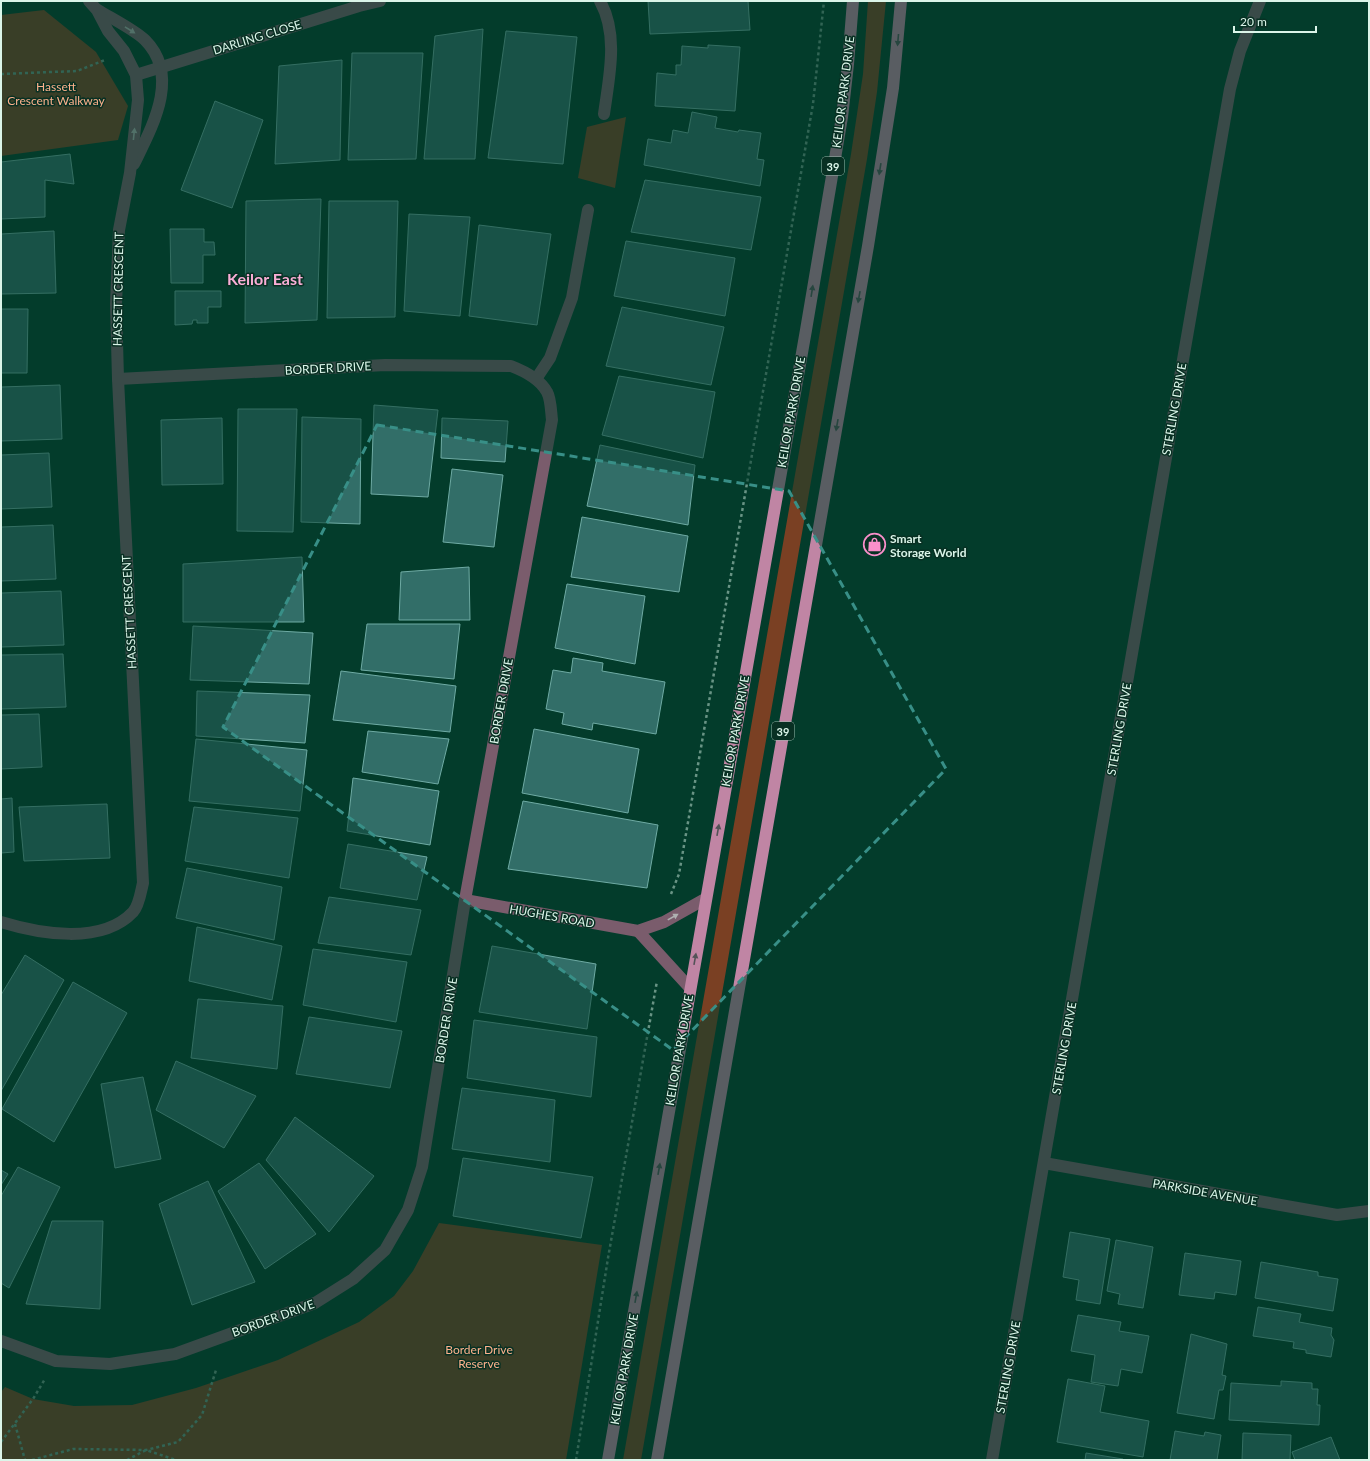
<svg xmlns="http://www.w3.org/2000/svg" width="1370" height="1461" viewBox="0 0 1370 1461" font-family="Lato,sans-serif">
<rect width="100%" height="100%" fill="#033c2b"/>
<g fill="#7a4023">
<path d="M868,1H886L877,92L867,159L641,1460H623L851,154L863,74Z"/>
<path d="M44,10L96,52L128,106L118,140L1,156V15Z"/>
<path d="M626,117L615,188L578,178L587,127Z"/>
<path d="M439,1223L602,1245L566,1460H1V1392L5,1387L33,1399L74,1406L132,1405L196,1388L278,1360L359,1322L394,1296L413,1271Z"/>
</g>
<g fill="#326e68" stroke="#6faba4">
<path d="M648,1H748L750,30L650,34Z"/>
<path d="M483,29L475,159H424L435,36Z"/>
<path d="M506,31L577,37L563,164L488,158Z"/>
<path d="M708,45L740,47L735,111L655,106L657,73L676,75V65H681L682,46L708,48Z"/>
<path d="M352,53H423L416,159L348,160Z"/>
<path d="M342,60L340,160L275,164L279,66Z"/>
<path d="M215,101L263,120L232,208L181,190Z"/>
<path d="M692,112L717,117L715,128L738,132L739,130L761,133L757,159L764,160L760,186L644,165L648,139L671,143L673,130L688,133Z"/>
<path d="M70,154L74,184L45,180V217L1,219V162Z"/>
<path d="M645,180L761,197L751,250L631,232Z"/>
<path d="M321,199L317,320L245,323L246,201Z"/>
<path d="M329,201H398L395,317L327,318Z"/>
<path d="M409,214L470,217L460,316L404,311Z"/>
<path d="M479,225L551,234L537,325L469,316Z"/>
<path d="M170,229H204V242H214L215,255H203V283H171Z"/>
<path d="M54,231L56,293L1,294V234Z"/>
<path d="M626,241L735,258L725,316L614,296Z"/>
<path d="M175,291H221V307H208V323H197V320H193L192,324L175,325Z"/>
<path d="M622,307L724,327L711,385L606,366Z"/>
<path d="M1,309H28L27,373H1Z"/>
<path d="M619,376L715,392L703,458L602,435Z"/>
<path d="M60,385L62,439L1,441V387Z"/>
<path d="M374,405L438,410L428,497L371,494Z"/>
<path d="M238,409H297L293,532L237,531Z"/>
<path d="M302,417L361,419L360,524L301,522Z"/>
<path d="M222,418L223,484L162,485L161,420Z"/>
<path d="M442,418L508,421L505,462L441,458Z"/>
<path d="M600,445L695,465L688,525L587,506Z"/>
<path d="M49,453L52,507L1,509V455Z"/>
<path d="M452,469L503,475L494,547L443,542Z"/>
<path d="M582,517L688,536L679,592L571,577Z"/>
<path d="M53,525L56,579L1,581V527Z"/>
<path d="M302,557L304,622H183V564Z"/>
<path d="M469,567L470,620H399L401,572Z"/>
<path d="M567,584L645,596L635,664L555,648Z"/>
<path d="M61,591L64,645L1,647V593Z"/>
<path d="M367,624H460L454,679L361,670Z"/>
<path d="M193,626L313,633L309,684L190,680Z"/>
<path d="M63,654L66,707L1,709V655Z"/>
<path d="M573,658L603,663L602,671L665,682L656,734L593,723L592,730L562,724L564,713L546,709L553,670L571,673Z"/>
<path d="M341,671L456,686L450,732L333,720Z"/>
<path d="M197,691L310,695L305,743L196,736Z"/>
<path d="M39,714L42,767L1,769V715Z"/>
<path d="M534,729L639,749L628,813L522,793Z"/>
<path d="M368,731L449,739L438,784L362,772Z"/>
<path d="M196,739L307,750L300,811L189,801Z"/>
<path d="M353,778L439,791L430,845L347,831Z"/>
<path d="M12,798L14,852L1,853V799Z"/>
<path d="M523,801L658,825L647,888L508,869Z"/>
<path d="M107,804L110,858L24,861L19,807Z"/>
<path d="M194,807L298,818L289,878L185,861Z"/>
<path d="M348,844L427,857L417,900L340,888Z"/>
<path d="M187,868L282,887L274,940L176,918Z"/>
<path d="M329,897L421,910L411,955L318,943Z"/>
<path d="M197,927L282,946L272,1000L189,981Z"/>
<path d="M492,946L596,964L587,1029L479,1012Z"/>
<path d="M313,949L407,962L396,1022L303,1005Z"/>
<path d="M25,955L64,980L1,1091V995Z"/>
<path d="M73,982L127,1013L54,1142L2,1109Z"/>
<path d="M198,999L283,1006L277,1069L191,1058Z"/>
<path d="M309,1017L402,1031L390,1088L296,1074Z"/>
<path d="M474,1020L597,1037L591,1097L467,1078Z"/>
<path d="M176,1061L256,1096L224,1148L156,1110Z"/>
<path d="M143,1077L161,1159L115,1168L101,1084Z"/>
<path d="M462,1088L555,1100L550,1162L452,1149Z"/>
<path d="M295,1117L374,1176L329,1232L266,1160Z"/>
<path d="M463,1158L593,1177L581,1238L453,1216Z"/>
<path d="M259,1163L316,1234L265,1269L218,1191Z"/>
<path d="M18,1167L60,1187L9,1288L1,1283V1196Z"/>
<path d="M1,1170L8,1174L1,1185Z"/>
<path d="M208,1181L255,1282L192,1305L159,1204Z"/>
<path d="M52,1221H103L100,1309L26,1304Z"/>
<path d="M1070,1232L1110,1239L1100,1304L1076,1300L1079,1280L1063,1277Z"/>
<path d="M1116,1240L1153,1247L1143,1308L1118,1304L1120,1294L1107,1291Z"/>
<path d="M1185,1253L1241,1261L1236,1295L1215,1292L1214,1299L1179,1295Z"/>
<path d="M1261,1262L1318,1272V1276L1338,1279L1333,1311L1255,1298Z"/>
<path d="M1258,1307L1301,1314L1299,1322L1332,1328L1331,1335L1334,1340L1331,1357L1306,1353V1350L1293,1348L1294,1342L1253,1336Z"/>
<path d="M1078,1315L1121,1322L1119,1331L1149,1336L1142,1373L1121,1369L1118,1386L1091,1382L1095,1355L1071,1351Z"/>
<path d="M1191,1334L1227,1344L1222,1375L1226,1376L1223,1390H1219L1214,1419L1177,1413Z"/>
<path d="M1068,1379L1105,1386L1100,1412L1149,1421L1143,1457L1057,1442Z"/>
<path d="M1281,1381L1312,1383V1389H1318L1317,1405H1320L1319,1425L1229,1420L1231,1383L1281,1386Z"/>
<path d="M1175,1431L1204,1436L1205,1432L1221,1435L1217,1460H1170Z"/>
<path d="M1243,1433L1291,1435L1290,1460H1242Z"/>
<path d="M1331,1437L1340,1460H1295L1292,1452Z"/>
<path d="M1086,1453L1123,1459V1460H1085Z"/>
</g>
<g fill="none" stroke-linecap="round" stroke-linejoin="round">
<g stroke="#699485" stroke-width="2.5" stroke-dasharray="3 3" stroke-linecap="butt">
<path d="M1,74L77,71L105,60"/>
<path d="M671,894L679,874L813,104L824,1"/>
<path d="M15,1424L25,1460"/>
<path d="M1,1442L33,1399L45,1379"/>
<path d="M32,1460L73,1449L146,1450L178,1442L202,1415L216,1370"/>
<path d="M127,1460L146,1450L176,1460"/>
<path d="M576,1460L608,1258L657,981"/>
</g>
<g stroke="#7a5c6c" stroke-width="12">
<path d="M600,1C619,35 609,77 604,114"/>
<path d="M98,10C111,18 135,30 145,40C181,76 152,127 134,164"/>
<path d="M136,75L359,6L380,1"/>
<path d="M536,379L550,358L572,298L588,210"/>
<path d="M465,900L638,931L664,922L705,899"/>
<path d="M1,922C40,934 102,945 133,912C139,906 141,891 143,883L118,379L116,304L119,230L130,173L138,100L136,75L124,51L108,31L97,10L89,1"/>
<path d="M638,931L690,988"/>
<path d="M1044,1163L1337,1215L1369,1211"/>
<path d="M1,1341L56,1361L110,1364L175,1354L315,1303L353,1279L385,1250L408,1210L422,1167L465,900L552,420C551,412 551,399 547,392C540,379 524,371 511,366L385,365L118,379"/>
<path d="M992,1460L1230,89L1240,51L1260,1"/>
</g>
<g stroke="#c085a4" stroke-width="12">
<path d="M608,1460L806,330L842,117L848,64L853,1"/>
<path d="M657,1460L868,246L893,88L901,1"/>
</g>
</g>
<defs><path id="oneway-solid" d="M-6-.8H1V-3.2L6.5 0L1 3.2V.8H-6Z"/></defs>
<g fill="#afb0b1">
<use href="#oneway-solid" transform="translate(130 30) rotate(32)"/>
<use href="#oneway-solid" transform="translate(134 134) rotate(-84)"/>
<use href="#oneway-solid" transform="translate(673 917) rotate(-29)"/>
</g>
<g fill="#525257">
<use href="#oneway-solid" transform="translate(898 40) rotate(95)"/>
<use href="#oneway-solid" transform="translate(880 169) rotate(99)"/>
<use href="#oneway-solid" transform="translate(812 291) rotate(-81)"/>
<use href="#oneway-solid" transform="translate(859 297) rotate(100)"/>
<use href="#oneway-solid" transform="translate(837 425) rotate(100)"/>
<use href="#oneway-solid" transform="translate(718 830) rotate(-80)"/>
<use href="#oneway-solid" transform="translate(695 959) rotate(-80)"/>
<use href="#oneway-solid" transform="translate(659 1169) rotate(-80)"/>
<use href="#oneway-solid" transform="translate(636 1297) rotate(-80)"/>
</g>
<path d="M0 0H1370V1461H0ZM377,425L789,491L946,769L673,1050L223,727Z" fill="#033c2b" fill-opacity=".55" fill-rule="evenodd"/>
<path fill="none" stroke="#388f87" stroke-width="3" stroke-dasharray="8 5" stroke-linejoin="round" d="M377,425L789,491L946,769L673,1050L223,727Z"/>
<defs>
<symbol id="shop-ring" viewBox="-11 -11 22 22"><circle r="9.5" fill="#083023" stroke="#f98fca" stroke-width="1.5"/><path d="M-5-2.5h2.3a2.7 3.5 0 0 1 5.4 0H5L5.5 6h-11ZM-1.5-2.5h3a1.5 2.3 0 0 0-3 0Z" fill="#f98fca"/></symbol>
</defs>
<g fill-rule="evenodd">
<use href="#shop-ring" x="862" y="532" width="25" height="25"/>
</g>
<g text-anchor="middle" dominant-baseline="central" stroke-width="3" stroke-linejoin="round" paint-order="stroke">
<g fill="#083023" stroke="#9cbaae" stroke-width="1">
<rect x="822" y="157" width="22" height="18" rx="3"/>
<rect x="772" y="722" width="22" height="18" rx="3"/>
</g>
<g font-size="11" font-weight="bold" fill="#dbf5e9">
<text x="833" y="166">39</text>
<text x="783" y="731">39</text>
</g>
<g font-size="12" fill="#dbf5e9" stroke="#083023">
<text transform="translate(257 37) rotate(-17)">DARLING CLOSE</text>
<text transform="translate(843 92) rotate(-83)">KEILOR PARK DRIVE</text>
<text transform="translate(118 289) rotate(-89)">HASSETT CRESCENT</text>
<text transform="translate(328 368) rotate(-3)">BORDER DRIVE</text>
<text transform="translate(1174 409) rotate(-80)">STERLING DRIVE</text>
<text transform="translate(791 412) rotate(-80)">KEILOR PARK DRIVE</text>
<text transform="translate(129 612) rotate(-93)">HASSETT CRESCENT</text>
<text transform="translate(501 701) rotate(-80)">BORDER DRIVE</text>
<text transform="translate(1119 729) rotate(-80)">STERLING DRIVE</text>
<text transform="translate(735 731) rotate(-80)">KEILOR PARK DRIVE</text>
<text transform="translate(552 916) rotate(10)">HUGHES ROAD</text>
<text transform="translate(446 1020) rotate(-81)">BORDER DRIVE</text>
<text transform="translate(1064 1048) rotate(-80)">STERLING DRIVE</text>
<text transform="translate(679 1050) rotate(-80)">KEILOR PARK DRIVE</text>
<text transform="translate(1205 1192) rotate(10)">PARKSIDE AVENUE</text>
<text transform="translate(273 1318) rotate(-20)">BORDER DRIVE</text>
<text transform="translate(1008 1367) rotate(-80)">STERLING DRIVE</text>
<text transform="translate(624 1369) rotate(-80)">KEILOR PARK DRIVE</text>
</g>
<g font-size="12" fill="#fdb18c" stroke="#083023">
<text x="56" y="86">Hassett<tspan x="56" dy="14">Crescent Walkway</tspan></text>
<text x="479" y="1349">Border Drive<tspan x="479" dy="14">Reserve</tspan></text>
</g>
<g font-size="12" font-weight="bold" fill="#dbf5e9" stroke="#083023" text-anchor="start">
<text x="890" y="538">Smart<tspan x="890" dy="14">Storage World</tspan></text>
</g>
<g font-size="16" font-weight="bold" fill="#f9aed6" stroke="#083023">
<text x="265" y="278">Keilor East</text>
</g>
</g>
<rect width="1370" height="1461" fill="none" stroke="#dbf5e9" stroke-width="4"/>
<path d="M1234 26v6h82v-6" fill="none" stroke="#dbf5e9" stroke-width="2"/>
<text x="1240" y="26" font-size="12" fill="#dbf5e9" stroke="#083023" stroke-width="3" paint-order="stroke">20 m</text>
</svg>
